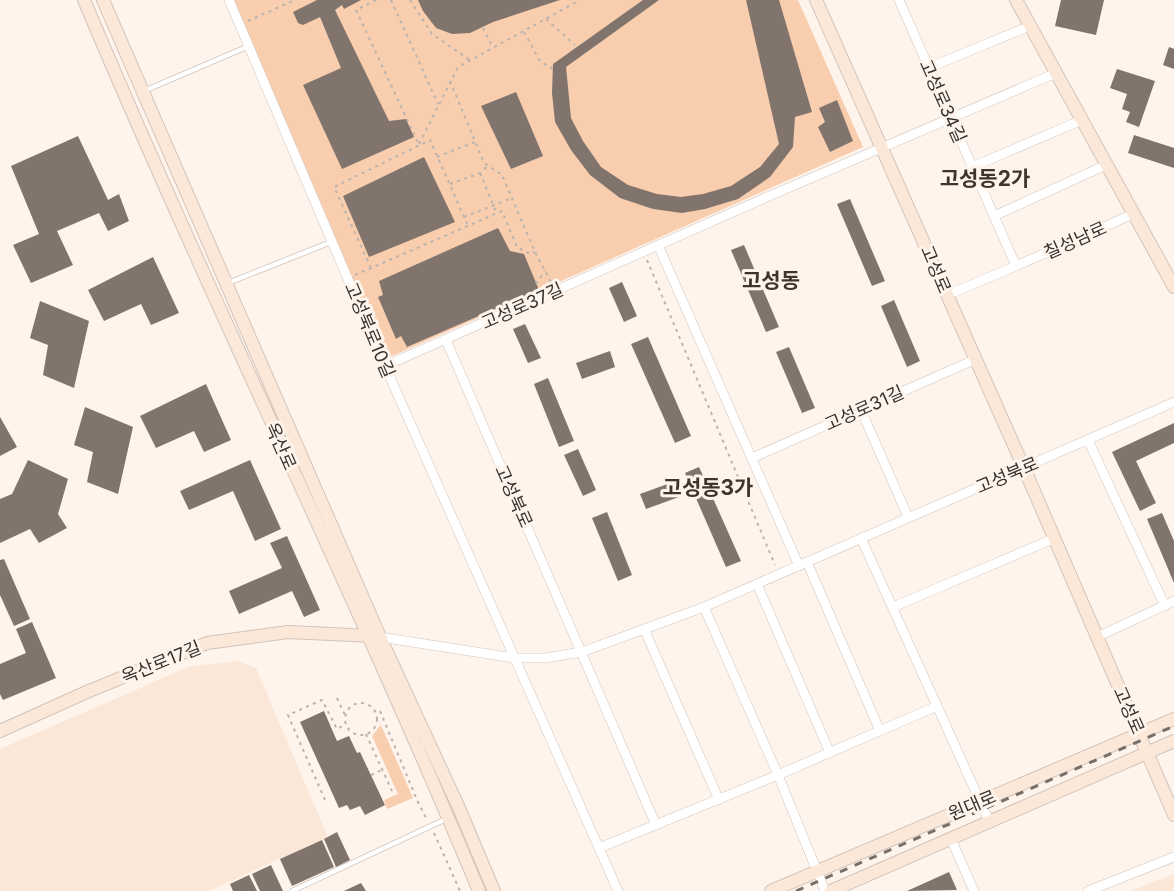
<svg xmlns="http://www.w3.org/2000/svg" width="1174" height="891" viewBox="0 0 1174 891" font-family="Inter,'Noto Sans KR',sans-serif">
<rect width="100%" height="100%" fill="#fff4ec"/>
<g fill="#fbe7d8">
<path d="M237,661L256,668L328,837L209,891H0V749L188,667Z"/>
<path d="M1174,874V891H1131Z"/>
</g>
<g fill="#f8ceaf">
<path d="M233,0H798L863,147L390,357L348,270Z"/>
<path d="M381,725L413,798L387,809L384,800L398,794L372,736Z"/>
</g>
<g fill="#80746c">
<path d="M317,0H361L344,9L342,5L335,10L389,121L406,119L414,137L342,169L303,85L341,68L320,17L303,25L298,23L293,12Z"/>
<path d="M418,0H560L493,22L470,33L452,34L436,28L423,11Z"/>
<path d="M643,0H659L566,67L571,118L583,141L601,167L628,185L657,194L681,197L703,194L731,186L760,167L779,144L746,0H779L812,112L795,117L793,147L770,177L738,199L705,209L682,213L653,209L620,198L590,175L571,150L555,122L552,93L553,64Z"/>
<path d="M1061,0H1104L1096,35L1055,26Z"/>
<path d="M1169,47L1174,49V69L1163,65Z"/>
<path d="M1117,69L1155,81L1139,127L1126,122L1130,112L1122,109L1127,94L1110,88Z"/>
<path d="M516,92L543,156L511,169L481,106Z"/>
<path d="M837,100L853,141L830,152L818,127L825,122L819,108Z"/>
<path d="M1134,135L1174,148V168L1128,153Z"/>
<path d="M78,136L108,200L119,194L129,221L108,231L99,213L57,231L73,265L31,283L13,245L39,234L11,166Z"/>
<path d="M424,157L455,222L369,257L343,196Z"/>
<path d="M850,199L885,281L872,286L837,204Z"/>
<path d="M498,228L510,251L524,254L539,290L407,347L401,336L396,339L378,297L383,295L379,281Z"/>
<path d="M744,245L779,327L766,332L731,250Z"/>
<path d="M153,257L179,313L151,325L141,304L104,321L88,290Z"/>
<path d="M622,282L637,316L624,322L609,288Z"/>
<path d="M894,300L920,361L907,367L881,306Z"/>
<path d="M40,301L89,321L74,388L43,375L48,345L30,338Z"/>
<path d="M525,324L541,358L528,363L513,329Z"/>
<path d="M648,337L691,436L675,443L631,344Z"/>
<path d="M789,347L815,408L802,413L776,352Z"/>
<path d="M610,351L615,367L582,379L576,363Z"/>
<path d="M548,378L574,441L559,447L534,384Z"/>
<path d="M206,384L231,440L204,452L194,431L156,448L140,416Z"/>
<path d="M85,407L133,427L118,494L87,482L93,452L74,445Z"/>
<path d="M0,417L17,447L0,456Z"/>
<path d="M1174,423V443L1136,461L1156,503L1140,511L1112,452Z"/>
<path d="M578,449L596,490L583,496L564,455Z"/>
<path d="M28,460L68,479L58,514L67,528L39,543L30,529L0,543V499L12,494Z"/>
<path d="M250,460L281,529L255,541L233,491L189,510L180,491Z"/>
<path d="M699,467L741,561L726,567L685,473Z"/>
<path d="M673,482L679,497L646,509L640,494Z"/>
<path d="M607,512L632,575L618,581L592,518Z"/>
<path d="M1162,513L1174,541V583L1147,519Z"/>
<path d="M287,536L320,610L304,617L292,591L239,614L229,591L282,568L270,543Z"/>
<path d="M4,559L30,619L14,626L0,595V560Z"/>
<path d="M32,622L56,678L3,700L0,694V664L26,653L16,629Z"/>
<path d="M324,711L337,741L349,736L357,753L360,752L385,805L365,815L360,806L350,810L347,805L339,808L300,722Z"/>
<path d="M337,832L350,860L336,867L324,839Z"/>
<path d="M322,840L334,867L292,886L280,859Z"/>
<path d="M271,865L283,891H260L252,874Z"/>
<path d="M949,872L957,890L907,891Z"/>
<path d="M249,875L257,891H233L230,884Z"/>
<path d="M361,883L366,891H344Z"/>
</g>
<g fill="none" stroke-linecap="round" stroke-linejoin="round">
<defs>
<g id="lane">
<path d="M144,91L249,46"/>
<path d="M228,283L331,242"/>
<path d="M292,891L446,819"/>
</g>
<g id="street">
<path d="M229,0L385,366L618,891"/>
<path d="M899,0L1016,266L947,295"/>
<path d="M928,68L1030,26"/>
<path d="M972,167L1082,120"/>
<path d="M994,216L1106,165"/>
<path d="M658,245L799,566"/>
<path d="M1016,266L1133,214"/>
<path d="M446,340L656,825"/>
<path d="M385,366L767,197L1056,73"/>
<path d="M861,410L908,517"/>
<path d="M1088,440L1165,606"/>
<path d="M752,458L976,359"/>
<path d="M861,538L989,821"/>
<path d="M807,562L880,731"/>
<path d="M757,584L830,753"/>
<path d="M704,607L778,775L825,891"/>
<path d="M893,607L1055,538"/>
<path d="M645,631L719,800"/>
<path d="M380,637L514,658H545L582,652L704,607L1174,402"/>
<path d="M1097,637L1174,601"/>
<path d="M951,839L974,891"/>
<path d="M599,848L778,775L937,706"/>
<path d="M1088,891L1174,857"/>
</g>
<g id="secondary">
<path d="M84,0C210,299 354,591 479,891"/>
<path d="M103,0L380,637L459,808L494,891"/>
<path d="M816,0L1024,468L1174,815"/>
<path d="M1016,0L1174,287"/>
<path d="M0,731L89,691L207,643L288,632L373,636"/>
<path d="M771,891L1174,719"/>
<path d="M831,891L1174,741"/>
</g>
</defs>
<use href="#lane" stroke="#d1c4bb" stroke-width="6"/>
<use href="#street" stroke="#d1c4bb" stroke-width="10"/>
<use href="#secondary" stroke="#d1c4bb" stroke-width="14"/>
<g stroke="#bcb3ac" stroke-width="2" stroke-dasharray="3 4.5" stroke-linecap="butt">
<path d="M376,0L356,10L419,145"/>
<path d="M391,0L438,104"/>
<path d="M410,0L432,34L470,60"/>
<path d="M546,19L575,45"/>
<path d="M248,21L295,0"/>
<path d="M483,28L493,48"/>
<path d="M524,32L540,61L553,69"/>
<path d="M450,81L484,163L502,175L535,252L551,282"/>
<path d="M419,144L458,67L580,0"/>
<path d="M437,157L475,142"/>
<path d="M480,173L497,214"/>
<path d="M450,184L480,173L488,166"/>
<path d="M464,217L512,198"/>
<path d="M647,260L775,565"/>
<path d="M371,268L334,187L430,140L468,226"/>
<path d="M355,275L502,211L517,247L530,254L535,252"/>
<path d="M536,284L545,271"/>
<path d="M337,698L345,715"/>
<circle cx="361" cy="719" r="16"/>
<path d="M380,711L417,800L427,820"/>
<path d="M366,734L392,791"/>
<path d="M371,775L382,770"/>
<path d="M325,800L288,715L322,700L337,729L346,724"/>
<path d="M434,833L460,891"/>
</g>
<use href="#lane" stroke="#fff" stroke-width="4.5"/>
<use href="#street" stroke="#fff" stroke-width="9"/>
<use href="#secondary" stroke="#fce8d8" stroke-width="12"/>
<path stroke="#766f6a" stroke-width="3" stroke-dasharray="8 8" stroke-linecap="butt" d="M796,891L1174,726"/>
</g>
<g text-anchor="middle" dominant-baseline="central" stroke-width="6" stroke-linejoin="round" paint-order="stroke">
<g font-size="18" fill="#37322e" stroke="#fff4ec">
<text transform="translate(943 101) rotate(66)">고성로34길</text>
<text transform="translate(1075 240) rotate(-24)">칠성남로</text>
<text transform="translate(936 269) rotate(67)">고성로</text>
<text transform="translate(522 306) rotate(-24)">고성로37길</text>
<text transform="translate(370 330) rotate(67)">고성북로10길</text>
<text transform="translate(864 408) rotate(-24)">고성로31길</text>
<text transform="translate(281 446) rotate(66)">옥산로</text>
<text transform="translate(1007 475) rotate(-23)">고성북로</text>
<text transform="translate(514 496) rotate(66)">고성북로</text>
<text transform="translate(161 662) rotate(-22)">옥산로17길</text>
<text transform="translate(1129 710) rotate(66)">고성로</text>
<text transform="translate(972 805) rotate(-23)">원대로</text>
</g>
<g font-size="21" font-weight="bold" fill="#3f352e" stroke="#fff4ec">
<text x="985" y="178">고성동2가</text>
<text x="771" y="280">고성동</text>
<text x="708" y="487">고성동3가</text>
</g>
</g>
</svg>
